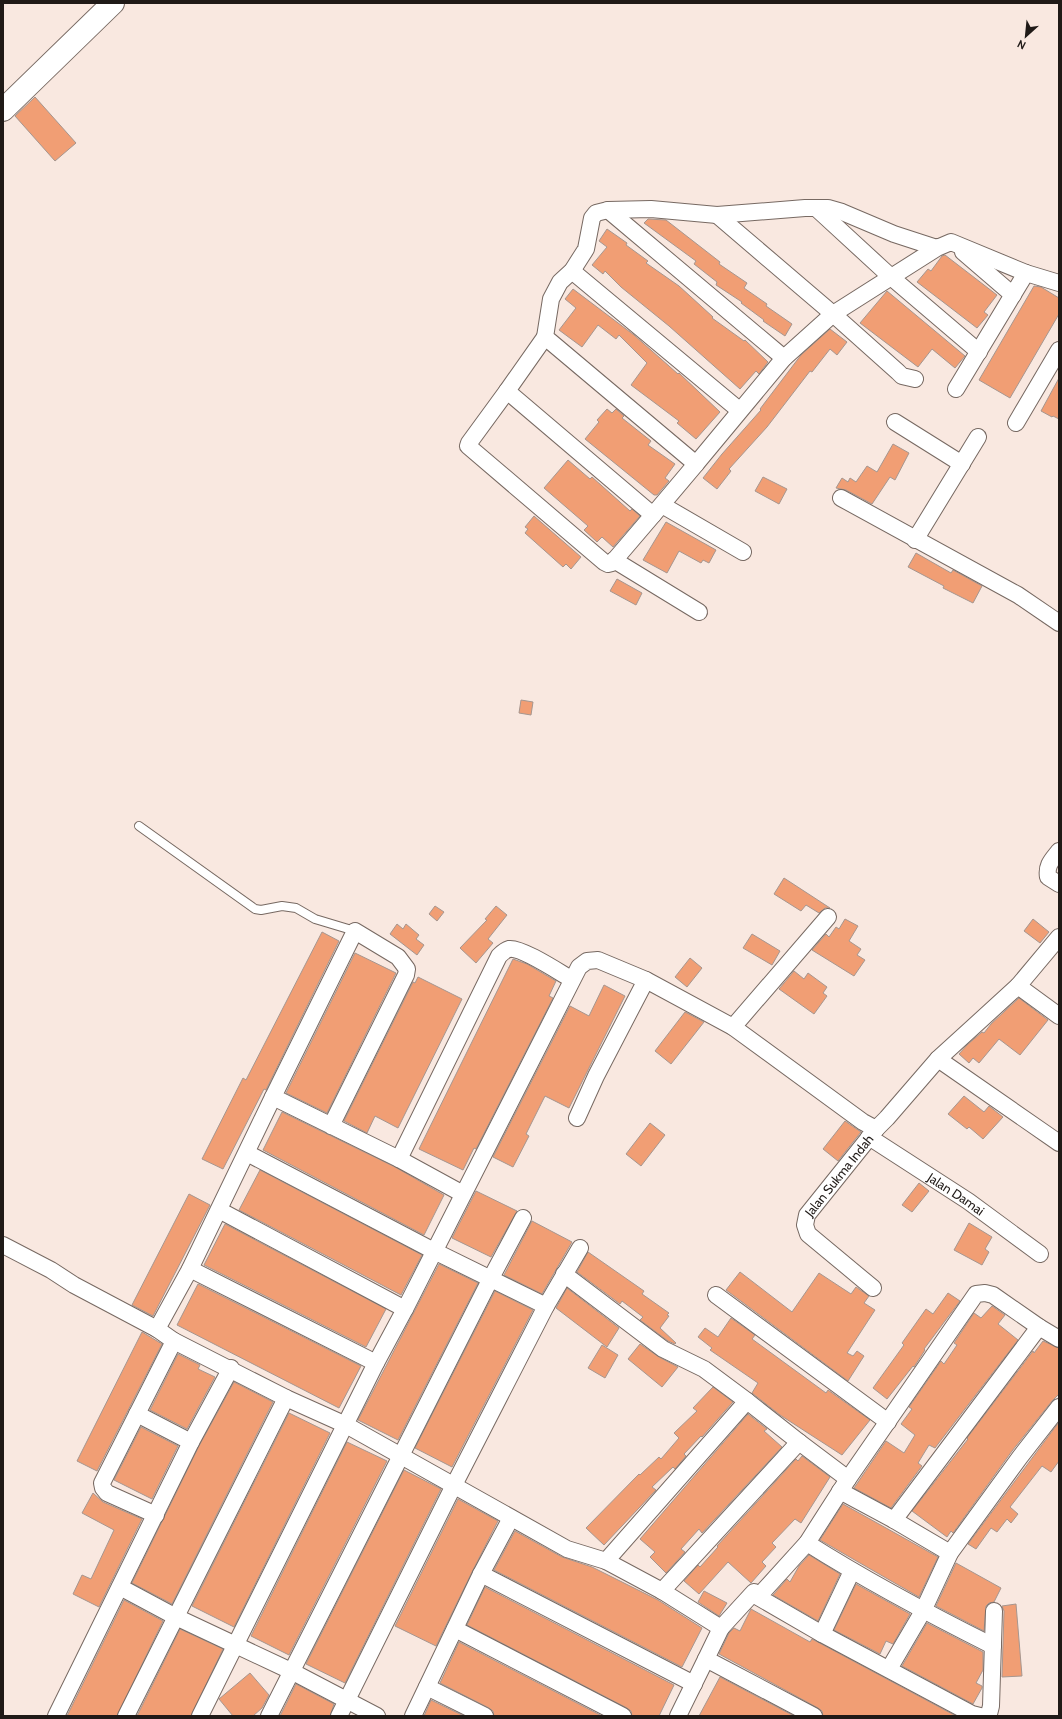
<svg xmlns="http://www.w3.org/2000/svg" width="1062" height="1719" viewBox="0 0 1062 1719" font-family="Cabin,sans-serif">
<rect width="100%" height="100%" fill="#f9e8e0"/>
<g fill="#f19e74" stroke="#a6968f">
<path d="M35,97L76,143L55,161L15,116Z"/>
<path d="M648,219L666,220L720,262L719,264L747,283L744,288L767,304L766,306L792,324L785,336L763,321L764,320L741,303L742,302L716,285L717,282L694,264L696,261L644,223Z"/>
<path d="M607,229L627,243L626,245L648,261L646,263L679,286L713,317L712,318L744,341L745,340L768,362L759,374L756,371L740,389L669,326L621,287L605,271L603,274L592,265L607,247L599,241Z"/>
<path d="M945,255L997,295L984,312L988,315L977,328L917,282L928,269L931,271L942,256Z"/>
<path d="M1034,286L1041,287L1059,298V314L1010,398L979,380Z"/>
<path d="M573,289L634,335L678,374L679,373L720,412L696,439L677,423L679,421L631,385L647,363L619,335L616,339L598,325L582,347L559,330L576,308L565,299Z"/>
<path d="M887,291L965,356L955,368L932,349L918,367L860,323Z"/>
<path d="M830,329L847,342L837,355L830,349L812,372L810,371L767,427L729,469L731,471L717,489L703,478L722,454L761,410L760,409L801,355Z"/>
<path d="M1059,378V419L1053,416L1052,417L1041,411Z"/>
<path d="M607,409L612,413L616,409L624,416L622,418L651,441L648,445L675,464L665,478L669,481L657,495H654L585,439L599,422L597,420Z"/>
<path d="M893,444L909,453L895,480L890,477L872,504L846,490L836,488L842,478L848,482L850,478L856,482L867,466L877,472Z"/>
<path d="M568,460L590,479L592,477L630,511L632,509L640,516L613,547L602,537L597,542L584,530L588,526L544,488Z"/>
<path d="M763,477L787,489L779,504L755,491Z"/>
<path d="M534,516L581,557L571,569L566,564L563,567L525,533L528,529L525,527Z"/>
<path d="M666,522L716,550L709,563L703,560L701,563L679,551L667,573L643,560Z"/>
<path d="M916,553L951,573L953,570L982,586L973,603L943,588L944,586L908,567Z"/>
<path d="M617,579L642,593L636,605L610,591Z"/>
<path d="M521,700L533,702L531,715L519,713Z"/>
<path d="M784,878L830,908H825L819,913L806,905L801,911L774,894Z"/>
<path d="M435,906L444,912L437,921L429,914Z"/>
<path d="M496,906L507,915L488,939L493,943L476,963L460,948L487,920L485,919Z"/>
<path d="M845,919L858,926L849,941L861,949L857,955L865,960L854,976L812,950L826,934L829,937L836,927L839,929Z"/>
<path d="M1033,919L1049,932L1040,943L1024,931Z"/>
<path d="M397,924L403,929L406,924L419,935L416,939L424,945L417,955L390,934Z"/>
<path d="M322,932L339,941L266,1090L264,1089L223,1169L202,1159L243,1078L246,1080Z"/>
<path d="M752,934L780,951L772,965L743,948Z"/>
<path d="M355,953L396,973L327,1113L286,1093Z"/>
<path d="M690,958L702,968L687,987L675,977Z"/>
<path d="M513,959L527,964L556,981L549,996L553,998L476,1149L474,1148L463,1170L419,1149Z"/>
<path d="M794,971L804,979L808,973L827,987L823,993L827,996L814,1014L779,989Z"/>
<path d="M418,977L462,999L398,1128L375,1116L367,1133L344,1121L413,982L415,983Z"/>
<path d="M604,985L625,996L569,1108L545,1096L526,1134L529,1136L513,1167L493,1157L570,1006L589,1016Z"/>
<path d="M1019,998L1048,1020L1020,1055L999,1039L979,1063L973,1058L969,1063L959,1054L967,1045L982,1032L984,1033L991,1024Z"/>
<path d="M685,1012L704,1022L671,1064L655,1051Z"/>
<path d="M964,1096L984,1112L989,1106L1003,1117L983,1139L969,1127L967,1129L948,1114Z"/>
<path d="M282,1112L395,1167L444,1195L424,1235L263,1150Z"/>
<path d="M845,1121L861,1132L838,1161L823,1149Z"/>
<path d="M650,1123L665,1135L641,1166L626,1154Z"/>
<path d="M260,1170L422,1255L401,1295L239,1210Z"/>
<path d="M919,1183L929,1191L912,1212L902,1205Z"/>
<path d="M476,1191L517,1211L491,1257L452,1238Z"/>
<path d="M189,1194L210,1205L153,1316L132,1305Z"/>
<path d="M532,1221L572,1242L542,1294L504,1275Z"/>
<path d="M969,1223L992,1237L985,1249L989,1252L982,1265L954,1250Z"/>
<path d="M225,1224L386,1309L366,1347L204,1265Z"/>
<path d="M588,1252L644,1291L642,1294L669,1313L667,1315L669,1316L660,1328L676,1343L675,1344L668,1341L640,1320L643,1317L622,1301L620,1304L577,1272Z"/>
<path d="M439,1264L478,1283L398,1440L358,1420Z"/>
<path d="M740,1272L792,1312L819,1273L851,1294L856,1287L869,1296L864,1303L875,1310L847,1353L853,1356L857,1351L864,1356L848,1381L726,1290Z"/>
<path d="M198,1284L361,1366L339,1408L177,1325Z"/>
<path d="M567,1288L619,1328L607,1347L556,1308Z"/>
<path d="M495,1291L533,1310L452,1467L415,1448Z"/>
<path d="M948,1293L960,1301L924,1349L925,1350L914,1367L913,1366L887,1399L873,1388L904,1345L902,1343L926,1309L933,1314Z"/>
<path d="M992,1306L1005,1315L998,1324L1018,1340L935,1448L929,1445L918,1463L922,1466L891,1508L854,1488L886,1441L904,1453L915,1435L901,1424L912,1409L909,1407L941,1361L944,1364L957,1345L954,1343L974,1313L981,1318Z"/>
<path d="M731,1318L755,1335L752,1339L826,1393L828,1390L870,1420L842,1455L780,1415L752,1393L758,1383L710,1350L712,1348L698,1337L705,1328L718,1337Z"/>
<path d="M142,1332L162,1344L97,1471L77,1461Z"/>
<path d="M1043,1341L1059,1348V1394L1052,1401L1012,1451L953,1533L951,1531L947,1537L912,1511L968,1439L967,1438L1033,1351L1034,1353Z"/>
<path d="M640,1344L659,1357L678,1367L662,1387L628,1359Z"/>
<path d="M602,1345L618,1355L605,1378L588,1368Z"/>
<path d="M178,1354L200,1365L198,1369L215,1377L187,1429L150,1410Z"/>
<path d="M234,1382L273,1402L172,1604L132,1583L199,1446Z"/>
<path d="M713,1387L733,1402L702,1437L701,1436L684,1454L686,1456L675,1469L673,1467L652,1487L656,1490L604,1545L586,1528L639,1474L640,1475L659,1457L661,1459L679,1438L674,1433L697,1411L693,1408Z"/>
<path d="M289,1413L330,1433L234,1627L192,1606Z"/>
<path d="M748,1414L767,1429L764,1431L782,1447L702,1533L699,1529L681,1549L685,1552L666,1573L650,1557L655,1552L640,1539Z"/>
<path d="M1059,1422V1461L1051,1472L1042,1466L1010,1507L1018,1514L1011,1523L1007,1519L997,1532L991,1528L976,1549L968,1544Z"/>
<path d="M141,1427L178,1446L152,1499L114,1480Z"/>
<path d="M347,1442L387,1461L289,1655L251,1636Z"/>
<path d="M802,1456L830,1477L801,1523L795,1519L772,1543L776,1547L762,1562L766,1566L751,1583L728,1562L699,1594L684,1581L698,1565L700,1567L718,1547L717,1546L796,1459L798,1461Z"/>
<path d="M404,1470L441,1489L345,1683L306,1664Z"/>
<path d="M93,1493L103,1502L142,1519L99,1607L73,1594L82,1575L91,1579L114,1530L82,1513Z"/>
<path d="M458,1499L498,1521L473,1570L436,1646L395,1626Z"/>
<path d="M843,1504L938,1557L919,1597L820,1540Z"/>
<path d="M515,1531L562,1557L592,1567L658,1600L702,1628L682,1667L494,1570Z"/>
<path d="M809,1555L840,1574L818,1621L773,1595L787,1579L790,1582L799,1566Z"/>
<path d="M956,1563L1001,1588L994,1602L989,1603L986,1606L984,1631L936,1606Z"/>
<path d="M856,1584L910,1614L893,1644L886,1641L880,1654L834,1630Z"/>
<path d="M485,1587L674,1685L659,1716H632L631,1711L627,1708L467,1625Z"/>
<path d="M704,1591L727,1603L719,1616L698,1602Z"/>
<path d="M124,1600L163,1621L117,1716H67Z"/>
<path d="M1016,1604L1022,1676L1002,1677L1004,1611L1002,1606Z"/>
<path d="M751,1609L810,1642L812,1639L956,1716H823L822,1711L818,1708L719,1654L729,1633L734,1628L740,1631Z"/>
<path d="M927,1623L983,1652V1670L976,1683L982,1686V1688L973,1704L902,1666Z"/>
<path d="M180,1629L223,1649L191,1716H137Z"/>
<path d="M459,1642L602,1716H494L493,1711L489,1708L440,1683Z"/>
<path d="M250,1673L269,1695L262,1708L253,1716H233L219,1699Z"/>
<path d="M720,1677L794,1716H699Z"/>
<path d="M296,1684L334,1704L330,1716H280Z"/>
<path d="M431,1700L464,1716H424Z"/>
</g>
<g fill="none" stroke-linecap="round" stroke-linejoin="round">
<defs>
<path id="lane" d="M139,826L255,909L261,910L282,906L296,908L315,919L355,931"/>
<g id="street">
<path d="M816,208L891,277L979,352"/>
<path d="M608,210L784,358"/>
<path d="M717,215L833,314L898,372L902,376L915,379"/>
<path d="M937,248L894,234L842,212L828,208H805L717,215L651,209L608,210L596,213L592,218L586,249L572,271L560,282L551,299L545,337L696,464L784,358L833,314L937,248L951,242L1026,273L1059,283"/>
<path d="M963,252L1013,295"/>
<path d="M572,271L739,410"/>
<path d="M545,337L507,391L647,510L653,515L696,464"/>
<path d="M956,389L1026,273"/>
<path d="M507,391L469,443L468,446L604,562L608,564L612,563L653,515"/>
<path d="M895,422L962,464"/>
<path d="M1016,423L1059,350"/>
<path d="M841,498L1018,595L1059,623"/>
<path d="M662,505L743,552"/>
<path d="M915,540L978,437"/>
<path d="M614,560L699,612"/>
<path d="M1059,851C1052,860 1046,865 1048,877L1059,884"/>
<path d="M1018,986L1059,937"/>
<path d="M733,1027L828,917"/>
<path d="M938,1059L1059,1143"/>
<path d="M577,1118L596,1076L646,980"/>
<path d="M331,1126L406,975L407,969L398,957L355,931L273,1097L399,1159L463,1194"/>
<path id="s1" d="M869,1137L968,1201L1040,1254"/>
<path d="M247,1153L434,1251L546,1306"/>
<path d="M399,1159L499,956C502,953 505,950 509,949C521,947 559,972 571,979"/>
<path d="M219,1210L405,1309"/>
<path d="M3,1245L51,1270L74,1285L157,1329L174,1341L286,1398L346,1425L567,1549L606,1561L662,1591L721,1628L706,1659L814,1716"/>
<path d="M190,1269L376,1363"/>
<path d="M564,1274L663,1349L704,1369L747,1401L799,1442L848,1479L976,1294L985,1293L993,1295L1039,1327L1059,1339"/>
<path id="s2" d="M873,1288L808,1234L805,1225L807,1215L876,1129"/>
<path d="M716,1295L888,1422"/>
<path d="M157,1329L190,1269L273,1097"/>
<path d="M137,1414L191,1442"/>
<path d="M848,1479L807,1543L758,1597L822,1634L972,1714L980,1716"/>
<path d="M840,1491L894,1520L950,1553"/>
<path d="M156,1515L107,1493L103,1488L102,1483L174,1341"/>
<path d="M894,1520L1039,1327"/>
<path d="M807,1543C867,1581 929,1614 993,1646"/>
<path d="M606,1561L747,1401"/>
<path d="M481,1574L694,1684"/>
<path d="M120,1587L176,1617L291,1671L377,1716"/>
<path d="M662,1591L799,1442"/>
<path d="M721,1628L754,1592"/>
<path d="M455,1629L623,1716"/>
<path d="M822,1634L852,1571"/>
<path d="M889,1669L923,1611L950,1553L1020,1457L1059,1407"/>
<path d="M427,1687L485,1716"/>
<path d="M56,1716L191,1442L231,1368"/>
<path d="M126,1716L286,1398"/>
<path d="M200,1716L376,1363L405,1309L579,967L587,961L598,960L646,980L733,1027L863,1122L876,1129L887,1118L938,1059L1018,986L1059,1016"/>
<path d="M269,1716L491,1278L523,1218"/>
<path d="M339,1716L454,1485L546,1306L580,1248"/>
<path d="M413,1716L481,1574L511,1518"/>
<path d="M678,1716L706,1659"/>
<path d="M985,1716L989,1714L991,1706L994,1611"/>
</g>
<path id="secondary" d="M3,110L113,3"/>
</defs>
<use href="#lane" stroke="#776962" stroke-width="10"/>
<use href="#street" stroke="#776962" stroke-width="18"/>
<use href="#secondary" stroke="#776962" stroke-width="24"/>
<use href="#lane" stroke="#fff" stroke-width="8"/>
<use href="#street" stroke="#fff" stroke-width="16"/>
<use href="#secondary" stroke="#fff" stroke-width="22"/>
</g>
<g text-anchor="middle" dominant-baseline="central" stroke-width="3" stroke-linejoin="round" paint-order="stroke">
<g font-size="13" fill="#201a17" stroke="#f9e8e0">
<text stroke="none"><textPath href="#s2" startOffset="155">Jalan Sukma Indah</textPath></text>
<text stroke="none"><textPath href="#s1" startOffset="104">Jalan Damai</textPath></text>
</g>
</g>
<rect width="1062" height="1719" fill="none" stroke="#201a17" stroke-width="8"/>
<g transform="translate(1026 36) rotate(207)" stroke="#f9e8e0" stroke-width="3" paint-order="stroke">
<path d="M0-3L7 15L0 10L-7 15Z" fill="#201a17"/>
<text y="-6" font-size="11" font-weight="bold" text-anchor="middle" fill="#201a17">N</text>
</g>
</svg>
